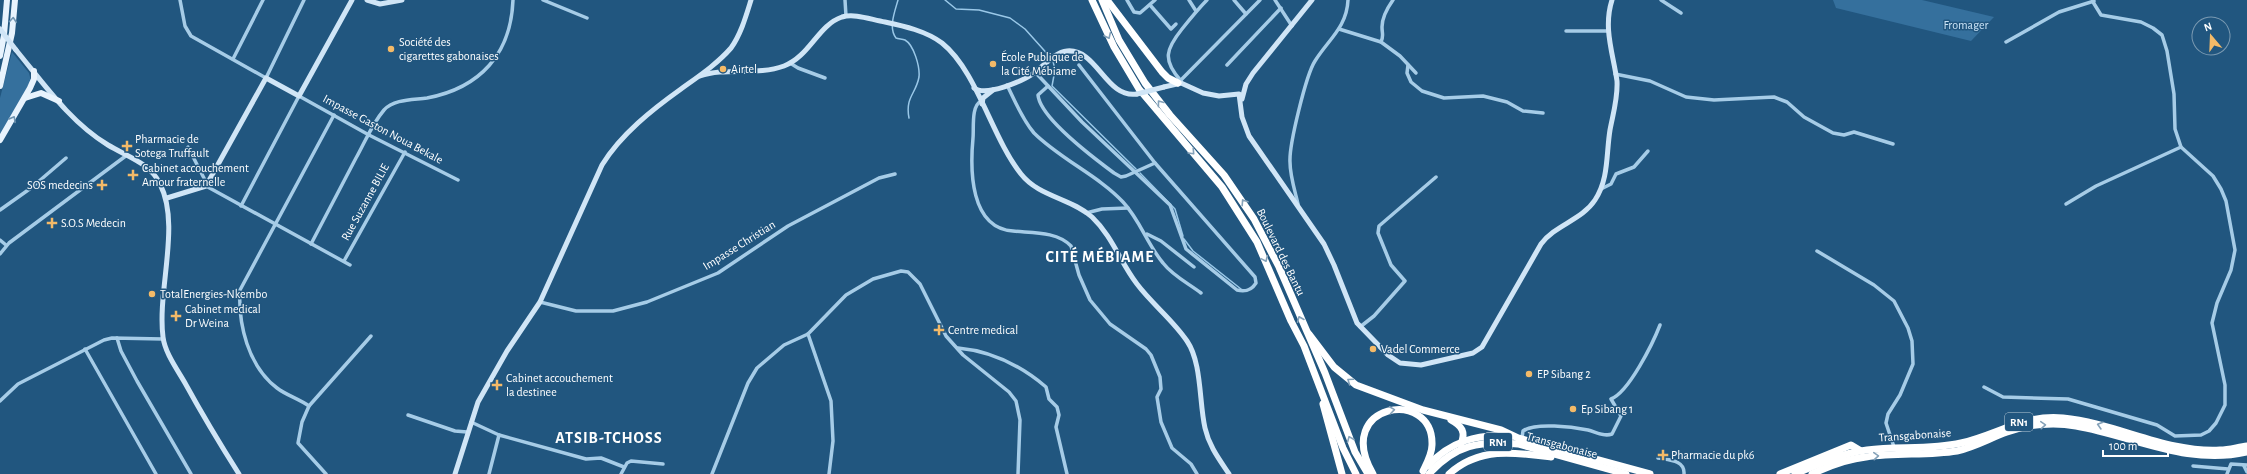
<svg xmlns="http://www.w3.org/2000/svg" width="2247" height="474" viewBox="0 0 2247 474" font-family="'Alegreya Sans',sans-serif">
<rect width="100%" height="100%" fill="#21567f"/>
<g fill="#35709d">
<path d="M1833,0H1922L1994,17L1971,41L1836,8Z"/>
<path d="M12,52L29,73L31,81L0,135V98Z"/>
</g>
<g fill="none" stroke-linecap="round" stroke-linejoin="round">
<g stroke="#9ac8e8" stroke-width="1.5">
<path d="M898,0C895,11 888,28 896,38C898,39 902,39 905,40C914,45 920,67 919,77C916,94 905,97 909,118"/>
<path d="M945,0L956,9L979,10L1010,18L1025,29L1051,58"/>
<path d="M1053,61L1055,70L1052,86L1136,169"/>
<path d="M1140,173L1175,209L1183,236"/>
<path d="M1184,239L1193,251L1241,289"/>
</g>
<g stroke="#a6cce7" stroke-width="3.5">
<path d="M180,0L185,26L191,36L266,78L304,0"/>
<path d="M543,0L587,18"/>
<path d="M845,0L846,16"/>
<path d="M1127,0L1134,12L1140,13L1155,0"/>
<path d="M1189,0L1196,11"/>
<path d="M1234,0L1246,14"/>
<path d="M1275,0L1292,26"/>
<path d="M1661,0L1681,13"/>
<path d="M1150,5L1171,29L1176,24"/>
<path d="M1339,29L1381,42L1400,56L1416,73"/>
<path d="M1566,31H1608"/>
<path d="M1381,42C1384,36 1382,34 1382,27C1382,18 1388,7 1393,0"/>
<path d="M2006,42L2059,12L2094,1"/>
<path d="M233,59L263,0"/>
<path d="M790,63L798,68L825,78"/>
<path d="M1227,65L1281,8"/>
<path d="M1408,65L1407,73L1411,82L1422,91L1444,98L1483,96L1507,102L1523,111L1543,113"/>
<path d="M1035,72L1082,122L1170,205L1186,249L1237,290C1245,292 1251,291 1256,283L1255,277L1155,163L1079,65"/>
<path d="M1615,74L1650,81L1686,97L1714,100L1774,97L1787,102L1804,117L1833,133L1844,135L1854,132L1893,144"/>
<path d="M1181,81C1162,60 1166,49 1182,29C1190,19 1198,9 1207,0"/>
<path d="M1178,83L1260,0"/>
<path d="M1007,85C1015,101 1022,119 1034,133C1060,159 1099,176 1123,202C1140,220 1147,244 1163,263C1173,276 1188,283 1201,293"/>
<path d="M1048,86L1038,95C1040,118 1095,159 1114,173L1121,177L1126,176L1155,163"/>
<path d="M981,101C971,106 974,128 973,138C970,170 970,228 1013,231C1031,233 1057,231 1071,246L1079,275L1090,300L1110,324L1146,349L1151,355L1160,377L1161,389L1157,397L1161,422L1172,448L1191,464L1197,474"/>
<path d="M188,147L207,184"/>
<path d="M206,186L350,265"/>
<path d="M1601,189L1611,184L1616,174L1634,167L1648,151"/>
<path d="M1298,204C1295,191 1290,176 1290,162C1289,145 1306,75 1315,61C1328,40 1347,27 1348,0"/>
<path d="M2066,204L2096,186L2181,147"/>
<path d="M241,206L299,96L369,135L458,180"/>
<path d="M0,210L31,188L66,158"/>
<path d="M1086,213L1102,209L1128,208"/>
<path d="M1147,234L1161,241L1194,267"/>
<path d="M0,240L6,245"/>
<path d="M311,244C326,215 341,187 356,158C365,142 372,124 384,110C394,99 413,100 427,98C480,88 511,54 513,0"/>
<path d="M1817,251L1874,285L1894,301L1908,328L1912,341L1913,364L1900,395L1888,414L1886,423L1894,447"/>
<path d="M0,254L9,243L127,155"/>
<path d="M344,261L405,152"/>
<path d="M540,302L576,311H613L647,302L718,273L788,226L879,178L895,174"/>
<path d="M1360,327L1374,316L1405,281L1391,265L1378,233L1379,226L1436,177"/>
<path d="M808,334L831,401L833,441L829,474"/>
<path d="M117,338L121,351L137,381L191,474"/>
<path d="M958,348C991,351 1020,365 1046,387L1049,399L1057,407L1059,415L1056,427L1067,474"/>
<path d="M85,349L156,474"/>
<path d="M1984,387L2003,397L2068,399L2157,425L2175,436L2201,435L2209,431L2216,423L2225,405V385L2212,323L2217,303L2231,270L2235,250L2226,201L2221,189L2213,176L2181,147L2175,129L2174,94L2167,51L2162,35L2153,28L2141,22L2101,15L2093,2"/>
<path d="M0,401L18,384L104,340L112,338L163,339"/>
<path d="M309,406C299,399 286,395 277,388C248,366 238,324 240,290L334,115"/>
<path d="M408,415L455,431L467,432"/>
<path d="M471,422L499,435L586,459L601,458L624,467"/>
<path d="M1522,438L1523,431C1535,422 1573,427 1588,430C1596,432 1604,437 1612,434L1621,416L1611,399C1629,392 1653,343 1660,325"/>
<path d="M1658,458C1669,460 1685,460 1684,474"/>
<path d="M2193,466L2228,469"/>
<path d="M2244,466L2247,472"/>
<path d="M326,474L298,443L302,422L309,406L371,336"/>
<path d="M489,474L499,435"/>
<path d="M621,474L627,463L631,461L663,464"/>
<path d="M712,474L748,383L757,368L784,345L808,334L846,295L873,279L901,271L908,272L920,284L946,336L963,355L1009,392L1016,401L1020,420L1018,474"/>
<path d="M2227,474L2231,464L2247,465"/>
</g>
<g stroke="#d0e5f6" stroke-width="5">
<path d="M367,0L380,4L402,0"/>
<path d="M16,50C44,84 70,122 108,145C128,157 150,163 160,184C181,225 157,290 163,337C165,353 177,369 185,383C202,414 220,444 239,474"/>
<path d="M700,76C726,67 757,76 784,66C810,56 818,25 842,17C855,13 872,20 885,22C904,26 926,31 942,43C977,71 992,138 1021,174C1039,197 1071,198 1092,217C1113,237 1120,262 1137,284C1152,304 1173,320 1187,341C1202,363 1199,402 1205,428C1209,446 1219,459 1229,474"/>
<path d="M1164,87L1181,83L1203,93L1219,96L1239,94L1242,117L1249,136L1324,244L1334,265L1357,323L1388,355L1400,363L1421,365L1473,353L1482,347L1541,244C1555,225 1582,220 1595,200C1609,179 1606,154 1610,130C1613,114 1618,98 1617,81C1613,53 1603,28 1612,0"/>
<path d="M974,88C986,97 1023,81 1034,73C1044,66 1055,52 1067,51C1097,48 1106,99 1137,94"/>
<path d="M1242,99L1246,84L1253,73L1312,0"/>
<path d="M982,104L983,98L993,90"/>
<path d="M167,198L206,186L266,78L299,96L352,0"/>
<path d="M455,474L478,402L507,351L540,302L602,165C621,134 653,109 681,89C699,76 717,64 731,48C741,34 746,16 751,0"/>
</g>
<g stroke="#e8f3fd" stroke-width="6">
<path d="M0,56L4,35L7,0"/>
<path d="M0,86L12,33L15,0"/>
<path d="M25,98L41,93L59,101"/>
<path d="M0,140L30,88L34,79V71"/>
</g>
<g stroke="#fff" stroke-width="7">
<path d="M1092,0L1114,47L1139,89L1222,187L1257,242L1291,321L1304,346L1343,448L1356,474"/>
<path d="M1102,0L1119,40L1145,83L1170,115L1224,175L1254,219L1279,267L1325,373L1355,452L1368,474"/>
<path d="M1107,0L1162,72L1168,78L1178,83"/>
<path d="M1309,334L1334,367L1356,385L1423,410L1501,430L1518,438L1650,474"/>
<path d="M1323,404L1342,474"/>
<path d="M1451,420C1462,426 1466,432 1461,444"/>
<path d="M1428,466C1449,442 1478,433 1510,437"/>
<path d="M1373,474C1332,403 1434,387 1432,445C1432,454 1427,463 1423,471"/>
<path d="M1429,474C1455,445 1480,440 1518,444L1626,474"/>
<path d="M1449,474C1479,447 1514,452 1551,457"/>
<path d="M1780,474L1851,445L1861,451"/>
<path d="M1795,474C1819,464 1842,453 1867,450C1898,446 1930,450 1961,443C1997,435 2024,414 2063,418C2116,423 2166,453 2220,450C2229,450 2238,447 2247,446"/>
<path d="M1812,474C1829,466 1847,459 1866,457C1896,452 1927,456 1957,451C1975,447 1990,438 2007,432C2028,424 2054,422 2076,426C2134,436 2187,466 2247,452"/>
</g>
<g stroke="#d0e5f6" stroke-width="5">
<path d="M0,29L16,50"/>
<path d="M1137,94L1164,87"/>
</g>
</g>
<defs><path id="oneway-chevron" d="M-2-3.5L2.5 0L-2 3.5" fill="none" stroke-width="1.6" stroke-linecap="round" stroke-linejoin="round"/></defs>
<g stroke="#7195b1">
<use href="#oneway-chevron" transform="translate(13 20) rotate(-85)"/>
<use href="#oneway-chevron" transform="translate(13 119) rotate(-61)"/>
</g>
<g stroke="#85a2b9">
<use href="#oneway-chevron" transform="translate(1108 36) rotate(65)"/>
<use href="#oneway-chevron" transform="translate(1160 103) rotate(-127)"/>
<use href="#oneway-chevron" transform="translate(1192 152) rotate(47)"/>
<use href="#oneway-chevron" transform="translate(1244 202) rotate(-123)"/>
<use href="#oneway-chevron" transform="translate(1265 259) rotate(66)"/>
<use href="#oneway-chevron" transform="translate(1300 319) rotate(-113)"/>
<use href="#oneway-chevron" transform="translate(1350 381) rotate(-145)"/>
<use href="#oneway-chevron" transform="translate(1392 410) rotate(-8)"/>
<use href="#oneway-chevron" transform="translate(2043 425) rotate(-4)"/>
<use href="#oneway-chevron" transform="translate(2100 425) rotate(-164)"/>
<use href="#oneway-chevron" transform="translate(1350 439) rotate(-112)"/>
<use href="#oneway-chevron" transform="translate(1876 456) rotate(-4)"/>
</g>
<g fill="#f4ba68" stroke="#21567f" stroke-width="1.5">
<circle cx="391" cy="49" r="4"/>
<circle cx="993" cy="64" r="4"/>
<circle cx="723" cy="69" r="4"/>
<path d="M125 140h4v4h4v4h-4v4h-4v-4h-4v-4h4z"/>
<path d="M131 169h4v4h4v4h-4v4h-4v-4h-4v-4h4z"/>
<path d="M100 179h4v4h4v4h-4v4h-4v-4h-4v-4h4z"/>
<path d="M50 217h4v4h4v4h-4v4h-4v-4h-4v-4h4z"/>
<circle cx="152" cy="294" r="4"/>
<path d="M174 310h4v4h4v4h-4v4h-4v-4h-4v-4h4z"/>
<path d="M937 324h4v4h4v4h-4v4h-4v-4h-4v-4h4z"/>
<circle cx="1373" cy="349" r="4"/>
<circle cx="1529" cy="374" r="4"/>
<path d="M495 379h4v4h4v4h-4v4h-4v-4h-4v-4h4z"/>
<circle cx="1573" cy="409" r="4"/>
<path d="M1661 449h4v4h4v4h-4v4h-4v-4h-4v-4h4z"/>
</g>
<g text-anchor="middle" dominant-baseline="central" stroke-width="3" stroke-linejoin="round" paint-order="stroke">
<g fill="#21567f" stroke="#bcccd9" stroke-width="1">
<rect x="2005" y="413" width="28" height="18" rx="3"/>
<rect x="1484" y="433" width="28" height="18" rx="3"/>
</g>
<g font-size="11" font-weight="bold" fill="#fff">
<text x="2019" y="422">RN1</text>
<text x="1498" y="442">RN1</text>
</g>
<g font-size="12" fill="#cae3f6" stroke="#21567f">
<text x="1966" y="25">Fromager</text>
</g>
<g font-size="12" fill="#fff" stroke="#21567f" text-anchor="start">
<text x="399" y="42">Société des<tspan x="399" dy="14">cigarettes gabonaises</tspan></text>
<text x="1001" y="57">École Publique de<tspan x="1001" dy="14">la Cité Mébiame</tspan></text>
<text x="731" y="69">Airtel</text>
<text x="135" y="139">Pharmacie de<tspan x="135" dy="14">Sotega Truffault</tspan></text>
<text x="142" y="168">Cabinet accouchement<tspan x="142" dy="14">Amour fraternelle</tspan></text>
<text x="93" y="185" text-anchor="end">SOS medecins</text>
<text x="61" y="223">S.O.S Medecin</text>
<text x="160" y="294">TotalEnergies-Nkembo</text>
<text x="185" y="309">Cabinet medical<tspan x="185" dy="14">Dr Weina</tspan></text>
<text x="948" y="330">Centre medical</text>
<text x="1381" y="349">Vadel Commerce</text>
<text x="1537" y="374">EP Sibang 2</text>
<text x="506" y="378">Cabinet accouchement<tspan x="506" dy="14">la destinee</tspan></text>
<text x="1581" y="409">Ep Sibang 1</text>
<text x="1671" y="455">Pharmacie du pk6</text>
</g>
<g font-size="12" fill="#fff" stroke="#21567f">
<text transform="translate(383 129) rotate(28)">Impasse Gaston Noua Bekale</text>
<text transform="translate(365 202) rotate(-61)">Rue Suzanne BILIE</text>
<text transform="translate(739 245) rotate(-32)">Impasse Christian</text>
<text transform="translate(1281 252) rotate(64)">Boulevard des Bantu</text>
<text transform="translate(1915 435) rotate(-4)">Transgabonaise</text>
<text transform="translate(1562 445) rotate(15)">Transgabonaise</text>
</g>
<g font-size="16" font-weight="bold" letter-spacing="1" fill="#fff" stroke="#21567f">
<text x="1100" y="257">CITÉ MÉBIAME</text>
<text x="609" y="438">ATSIB-TCHOSS</text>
</g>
</g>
<g transform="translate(2211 36) rotate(341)"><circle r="19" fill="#21567f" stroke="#7a9ab2"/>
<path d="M0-3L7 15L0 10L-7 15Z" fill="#f4ba68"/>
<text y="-6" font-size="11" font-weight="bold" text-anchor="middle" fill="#ffffff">N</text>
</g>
<path d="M2103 450v6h65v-6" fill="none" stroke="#ffffff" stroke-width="2"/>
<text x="2109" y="450" font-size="12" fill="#ffffff" stroke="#21567f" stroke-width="3" paint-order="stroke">100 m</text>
</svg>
